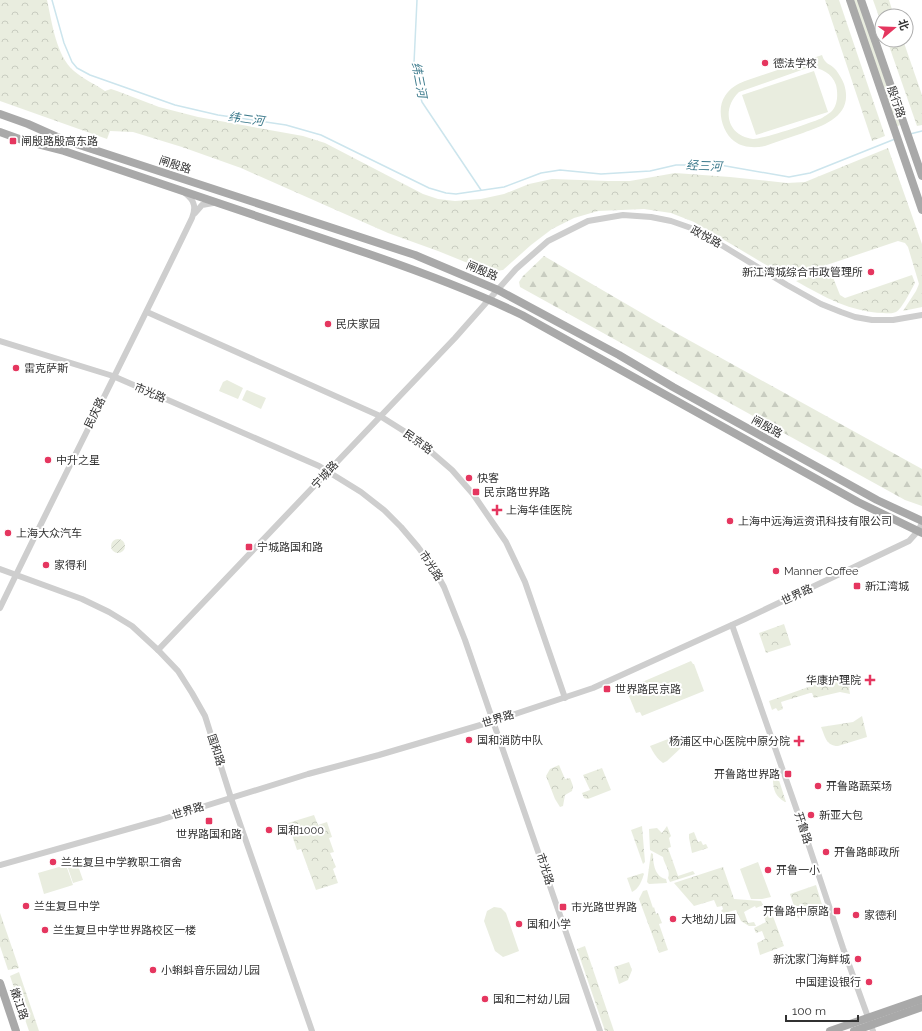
<svg xmlns="http://www.w3.org/2000/svg" width="922" height="1031" viewBox="0 0 922 1031" font-family="Raleway,'Noto Sans SC',sans-serif">
<defs>
<pattern id="forest-firs" width="22" height="20" patternUnits="userSpaceOnUse"><rect width="22" height="20" fill="#e9eddf"/><path d="M5 1l3.5 6h-7zM16 11l3.5 6h-7z" fill="#c8ccc0"/></pattern>
<pattern id="park-crowns" width="20" height="18" patternUnits="userSpaceOnUse"><rect width="20" height="18" fill="#e9eddf"/><path d="M2 6a3 3 0 1 1 6 0M12 15a3 3 0 1 1 6 0" fill="none" stroke="#c8ccc0"/></pattern>
<pattern id="garden-furrows" width="10" height="10" patternUnits="userSpaceOnUse"><rect width="10" height="10" fill="#e9eddf"/><path d="M-1 1l2-2M0 10L10 0M9 11l2-2" fill="none" stroke="#c8ccc0"/></pattern>
</defs>
<rect width="100%" height="100%" fill="#fff"/>
<g fill="#e9eddf" fill-rule="evenodd">
<path d="M853,0H858L860,6L900,125L896,127Z"/>
<path d="M822,55C825,65 830,63 836,70C839,74 842,79 844,84C854,115 826,125 803,133C790,137 777,142 765,146C755,148 743,148 734,141C722,132 716,109 725,96C730,88 737,84 745,81ZM810,67C821,68 832,73 836,85C838,93 838,104 832,111C830,113 825,116 822,118C814,122 760,140 753,139C727,136 721,109 739,92Z"/>
<path d="M814,71L828,112L756,135L742,95Z"/>
<path d="M227,380L243,388L238,399L219,391L223,382Z"/>
<path d="M247,390L266,398L261,409L242,400L246,391Z"/>
<path d="M691,661L693,664H694L704,691L642,716L640,712L636,713L626,689Z"/>
<path d="M681,734L684,745L667,761L663,763C657,759 653,752 650,746Z"/>
<path d="M758,862L771,897L762,899H751L740,869Z"/>
<path d="M77,863L83,880L73,883L67,865Z"/>
<path d="M66,865L73,885L44,894L38,873Z"/>
<path d="M494,907L501,908L506,913L519,951L503,957L495,951L484,921L487,911Z"/>
</g>
<path fill="url(#forest-firs)" d="M544,256L676,333L922,469V506L905,500L520,287L519,282L523,276Z"/>
<g fill="url(#park-crowns)">
<path d="M0,0H47C52,22 56,56 74,71C83,79 95,84 105,91L111,89L117,91L159,107L198,117L303,136L325,143L423,194L438,199L455,201L481,199L504,194L529,184L552,179L608,181H630L675,173L730,177L787,183L805,182L888,148L922,244V307L903,311L916,291L919,284L908,247L905,243L898,241L788,278L694,222L671,213L644,209L598,211L574,218L552,229L531,245L503,270L490,272L438,251L388,233L241,168L182,147L133,132L110,131L107,139L0,101Z"/>
<path d="M825,0H839L885,136L872,141Z"/>
<path d="M873,0H889L894,16H882V25Z"/>
<path d="M887,40H903L922,95V125L917,126Z"/>
<path d="M830,270L840,295L845,298L912,275L915,283C911,290 902,309 896,312C892,314 887,313 883,313C851,312 824,297 796,281Z"/>
<path d="M784,624L791,645L766,653L759,633Z"/>
<path d="M848,673L852,686L849,688L850,694L840,692L814,698L812,693H810L781,702L783,709L778,711L776,708L772,710L769,701Z"/>
<path d="M862,716L867,737L838,746C826,746 825,736 821,727L853,722Z"/>
<path d="M559,765L565,779L570,778L573,786L572,791L565,795L563,806L560,807L555,799L546,776L550,769Z"/>
<path d="M602,768L611,790L588,799L584,798L582,793L590,790L583,775Z"/>
<path d="M776,771L786,802H785C776,797 773,790 773,780L776,779L774,772Z"/>
<path d="M314,815L318,825L327,822L332,837L329,838L334,852L330,853L336,867L333,869L338,883L316,890L301,849L297,850L288,823Z"/>
<path d="M642,826L645,862L643,864L631,830Z"/>
<path d="M667,826L671,836L669,838L671,847L668,848L678,876L693,871L695,874L670,882L668,878C671,871 664,864 663,857L650,850L649,829L657,828L662,833Z"/>
<path d="M694,832L698,842L701,841L703,845L706,844L708,848L692,853L689,838V834Z"/>
<path d="M651,853L653,854C653,864 655,877 666,879L667,883L649,884L647,882Z"/>
<path d="M723,867L734,899L761,901L763,905L756,908L755,906L744,912L748,923L754,922L756,926H749L741,921L736,910L724,913L721,911L723,909L722,906L717,907L714,900L694,906L674,883Z"/>
<path d="M643,873L644,874C642,880 639,889 632,892L627,878Z"/>
<path d="M816,885L823,908L798,918L790,894Z"/>
<path d="M647,890L653,908L654,907L656,914L658,913L662,923L659,924L668,950L659,953L639,899L643,891Z"/>
<path d="M771,911L784,946L760,955L757,943L765,939L762,931L756,933L754,928L766,922L763,914Z"/>
<path d="M0,913L19,968L8,970L0,946Z"/>
<path d="M585,946L614,1031H605L577,949Z"/>
<path d="M629,962L632,970L628,980L619,984L614,967Z"/>
<path d="M19,972L39,1031H29L10,976Z"/>
</g>
<circle fill="url(#garden-furrows)" cx="118" cy="546" r="7"/>
<g fill="none" stroke-linecap="round" stroke-linejoin="round">
<g stroke="#cce5ed" stroke-width="1.5">
<path d="M52,0L64,43L72,62L77,68L90,75L175,105L218,115L286,125L321,135L429,188L446,193L456,194L504,187L541,173L560,170L601,174L650,171L676,165H720L789,177L810,173L895,139"/>
<path d="M417,0L414,63L417,85L422,102L481,190"/>
<path d="M910,134L922,131"/>
</g>
<g stroke="#cecece" stroke-width="6">
<path d="M195,213L202,205L213,203"/>
<path d="M147,312L380,416L415,438L452,470L473,494L506,542L525,582L565,698"/>
<path d="M0,341L113,376L319,466L361,492L384,510L401,527L418,547L433,567L444,587L465,640L600,1031"/>
<path d="M0,569L82,599L109,612L132,626L158,650L178,671L192,693L205,716L231,798L312,1031"/>
<path d="M0,608C63,477 129,349 192,218C196,208 195,201 186,194"/>
<path d="M732,625L802,825L843,948L873,1031"/>
<path d="M158,650L455,338L516,269L548,241L588,221L623,215L651,217L671,221L691,228L723,246L787,285L821,304L841,312L855,317L872,320H893L922,315"/>
<path d="M0,865L160,820L308,774L379,755L494,721L593,688L745,619L909,541L918,531L922,523"/>
</g>
<g stroke="#a9a9a9" stroke-width="8">
<path d="M850,0L922,210"/>
<path d="M861,0L922,176"/>
<path d="M0,114L28,124L64,140L415,255L498,290L619,355L673,387L877,500L922,521"/>
<path d="M0,132L25,141L64,151L369,254C421,272 473,291 522,315L858,502L922,533"/>
<path d="M0,983L16,1031"/>
<path d="M830,1031L922,999"/>
<path d="M854,1031L922,1007"/>
</g>
</g>
<g fill="#e5365f" stroke="#fff" stroke-width="1.5">
<circle cx="765" cy="63" r="4"/>
<rect x="9" y="137" width="8" height="8" rx="2"/>
<circle cx="871" cy="272" r="4"/>
<circle cx="328" cy="324" r="4"/>
<circle cx="16" cy="368" r="4"/>
<circle cx="48" cy="460" r="4"/>
<circle cx="469" cy="478" r="4"/>
<rect x="472" y="488" width="8" height="8" rx="2"/>
<path d="M495 504h4v4h4v4h-4v4h-4v-4h-4v-4h4z"/>
<circle cx="730" cy="521" r="4"/>
<circle cx="8" cy="533" r="4"/>
<rect x="245" y="543" width="8" height="8" rx="2"/>
<circle cx="46" cy="565" r="4"/>
<circle cx="776" cy="571" r="4"/>
<rect x="853" y="582" width="8" height="8" rx="2"/>
<path d="M868 674h4v4h4v4h-4v4h-4v-4h-4v-4h4z"/>
<rect x="603" y="685" width="8" height="8" rx="2"/>
<circle cx="469" cy="740" r="4"/>
<path d="M797 735h4v4h4v4h-4v4h-4v-4h-4v-4h4z"/>
<rect x="784" y="770" width="8" height="8" rx="2"/>
<circle cx="818" cy="786" r="4"/>
<circle cx="811" cy="815" r="4"/>
<rect x="205" y="817" width="8" height="8" rx="2"/>
<circle cx="269" cy="830" r="4"/>
<circle cx="826" cy="852" r="4"/>
<circle cx="53" cy="862" r="4"/>
<circle cx="768" cy="870" r="4"/>
<circle cx="26" cy="906" r="4"/>
<rect x="559" y="903" width="8" height="8" rx="2"/>
<rect x="833" y="907" width="8" height="8" rx="2"/>
<circle cx="856" cy="915" r="4"/>
<circle cx="673" cy="919" r="4"/>
<circle cx="519" cy="924" r="4"/>
<circle cx="45" cy="930" r="4"/>
<circle cx="858" cy="959" r="4"/>
<circle cx="153" cy="970" r="4"/>
<circle cx="869" cy="982" r="4"/>
<circle cx="485" cy="999" r="4"/>
</g>
<g text-anchor="middle" dominant-baseline="central" stroke-width="4" stroke-linejoin="round" paint-order="stroke">
<g font-size="11" fill="#313131" stroke="#fff" text-anchor="start">
<text x="773" y="63">德法学校</text>
<text x="21" y="141">闸殷路殷高东路</text>
<text x="863" y="272" text-anchor="end">新江湾城综合市政管理所</text>
<text x="336" y="324">民庆家园</text>
<text x="24" y="368">雷克萨斯</text>
<text x="56" y="460">中升之星</text>
<text x="477" y="478">快客</text>
<text x="484" y="492">民京路世界路</text>
<text x="506" y="510">上海华佳医院</text>
<text x="738" y="521">上海中远海运资讯科技有限公司</text>
<text x="16" y="533">上海大众汽车</text>
<text x="257" y="547">宁城路国和路</text>
<text x="54" y="565">家得利</text>
<text x="784" y="571">Manner Coffee</text>
<text x="865" y="586">新江湾城</text>
<text x="861" y="680" text-anchor="end">华康护理院</text>
<text x="615" y="689">世界路民京路</text>
<text x="477" y="740">国和消防中队</text>
<text x="790" y="741" text-anchor="end">杨浦区中心医院中原分院</text>
<text x="780" y="774" text-anchor="end">开鲁路世界路</text>
<text x="826" y="786">开鲁路蔬菜场</text>
<text x="819" y="815">新亚大包</text>
<text x="277" y="830">国和1000</text>
<text x="209" y="834" text-anchor="middle">世界路国和路</text>
<text x="834" y="852">开鲁路邮政所</text>
<text x="61" y="862">兰生复旦中学教职工宿舍</text>
<text x="776" y="870">开鲁一小</text>
<text x="34" y="906">兰生复旦中学</text>
<text x="571" y="907">市光路世界路</text>
<text x="829" y="911" text-anchor="end">开鲁路中原路</text>
<text x="864" y="915">家德利</text>
<text x="681" y="919">大地幼儿园</text>
<text x="527" y="924">国和小学</text>
<text x="53" y="930">兰生复旦中学世界路校区一楼</text>
<text x="850" y="959" text-anchor="end">新沈家门海鲜城</text>
<text x="161" y="970">小蝌蚪音乐园幼儿园</text>
<text x="861" y="982" text-anchor="end">中国建设银行</text>
<text x="493" y="999">国和二村幼儿园</text>
</g>
<g font-size="11" fill="#313131" stroke="#fff">
<text transform="translate(896 102) rotate(71)">殷行路</text>
<text transform="translate(175 165) rotate(18)">闸殷路</text>
<text transform="translate(706 237) rotate(28)">政悦路</text>
<text transform="translate(482 271) rotate(23)">闸殷路</text>
<text transform="translate(150 393) rotate(23)">市光路</text>
<text transform="translate(95 413) rotate(-64)">民庆路</text>
<text transform="translate(767 427) rotate(29)">闸殷路</text>
<text transform="translate(418 442) rotate(36)">民京路</text>
<text transform="translate(325 475) rotate(-47)">宁城路</text>
<text transform="translate(431 566) rotate(57)">市光路</text>
<text transform="translate(797 595) rotate(-25)">世界路</text>
<text transform="translate(498 719) rotate(-17)">世界路</text>
<text transform="translate(216 750) rotate(72)">国和路</text>
<text transform="translate(188 811) rotate(-17)">世界路</text>
<text transform="translate(803 828) rotate(72)">开鲁路</text>
<text transform="translate(545 869) rotate(72)">市光路</text>
<text transform="translate(19 1004) rotate(71)">嫩江路</text>
</g>
<g font-size="12" font-style="italic" fill="#3c7a8c" stroke="#fff">
<text transform="translate(419 80) rotate(79)">纬三河</text>
<text transform="translate(246 119) rotate(8)">纬二河</text>
<text transform="translate(704 166) rotate(2)">经三河</text>
</g>
</g>
<g transform="translate(894 28) rotate(71)"><circle r="19" fill="#ffffff" stroke="#adadad"/>
<path d="M0-3L7 15L0 10L-7 15Z" fill="#e5365f"/>
<text y="-6" font-size="11" font-weight="bold" text-anchor="middle" fill="#313131">北</text>
</g>
<path d="M786 1015v6h72v-6" fill="none" stroke="#313131" stroke-width="2"/>
<text x="792" y="1015" font-size="12" fill="#313131" stroke="#ffffff" stroke-width="3" paint-order="stroke">100 m</text>
</svg>
